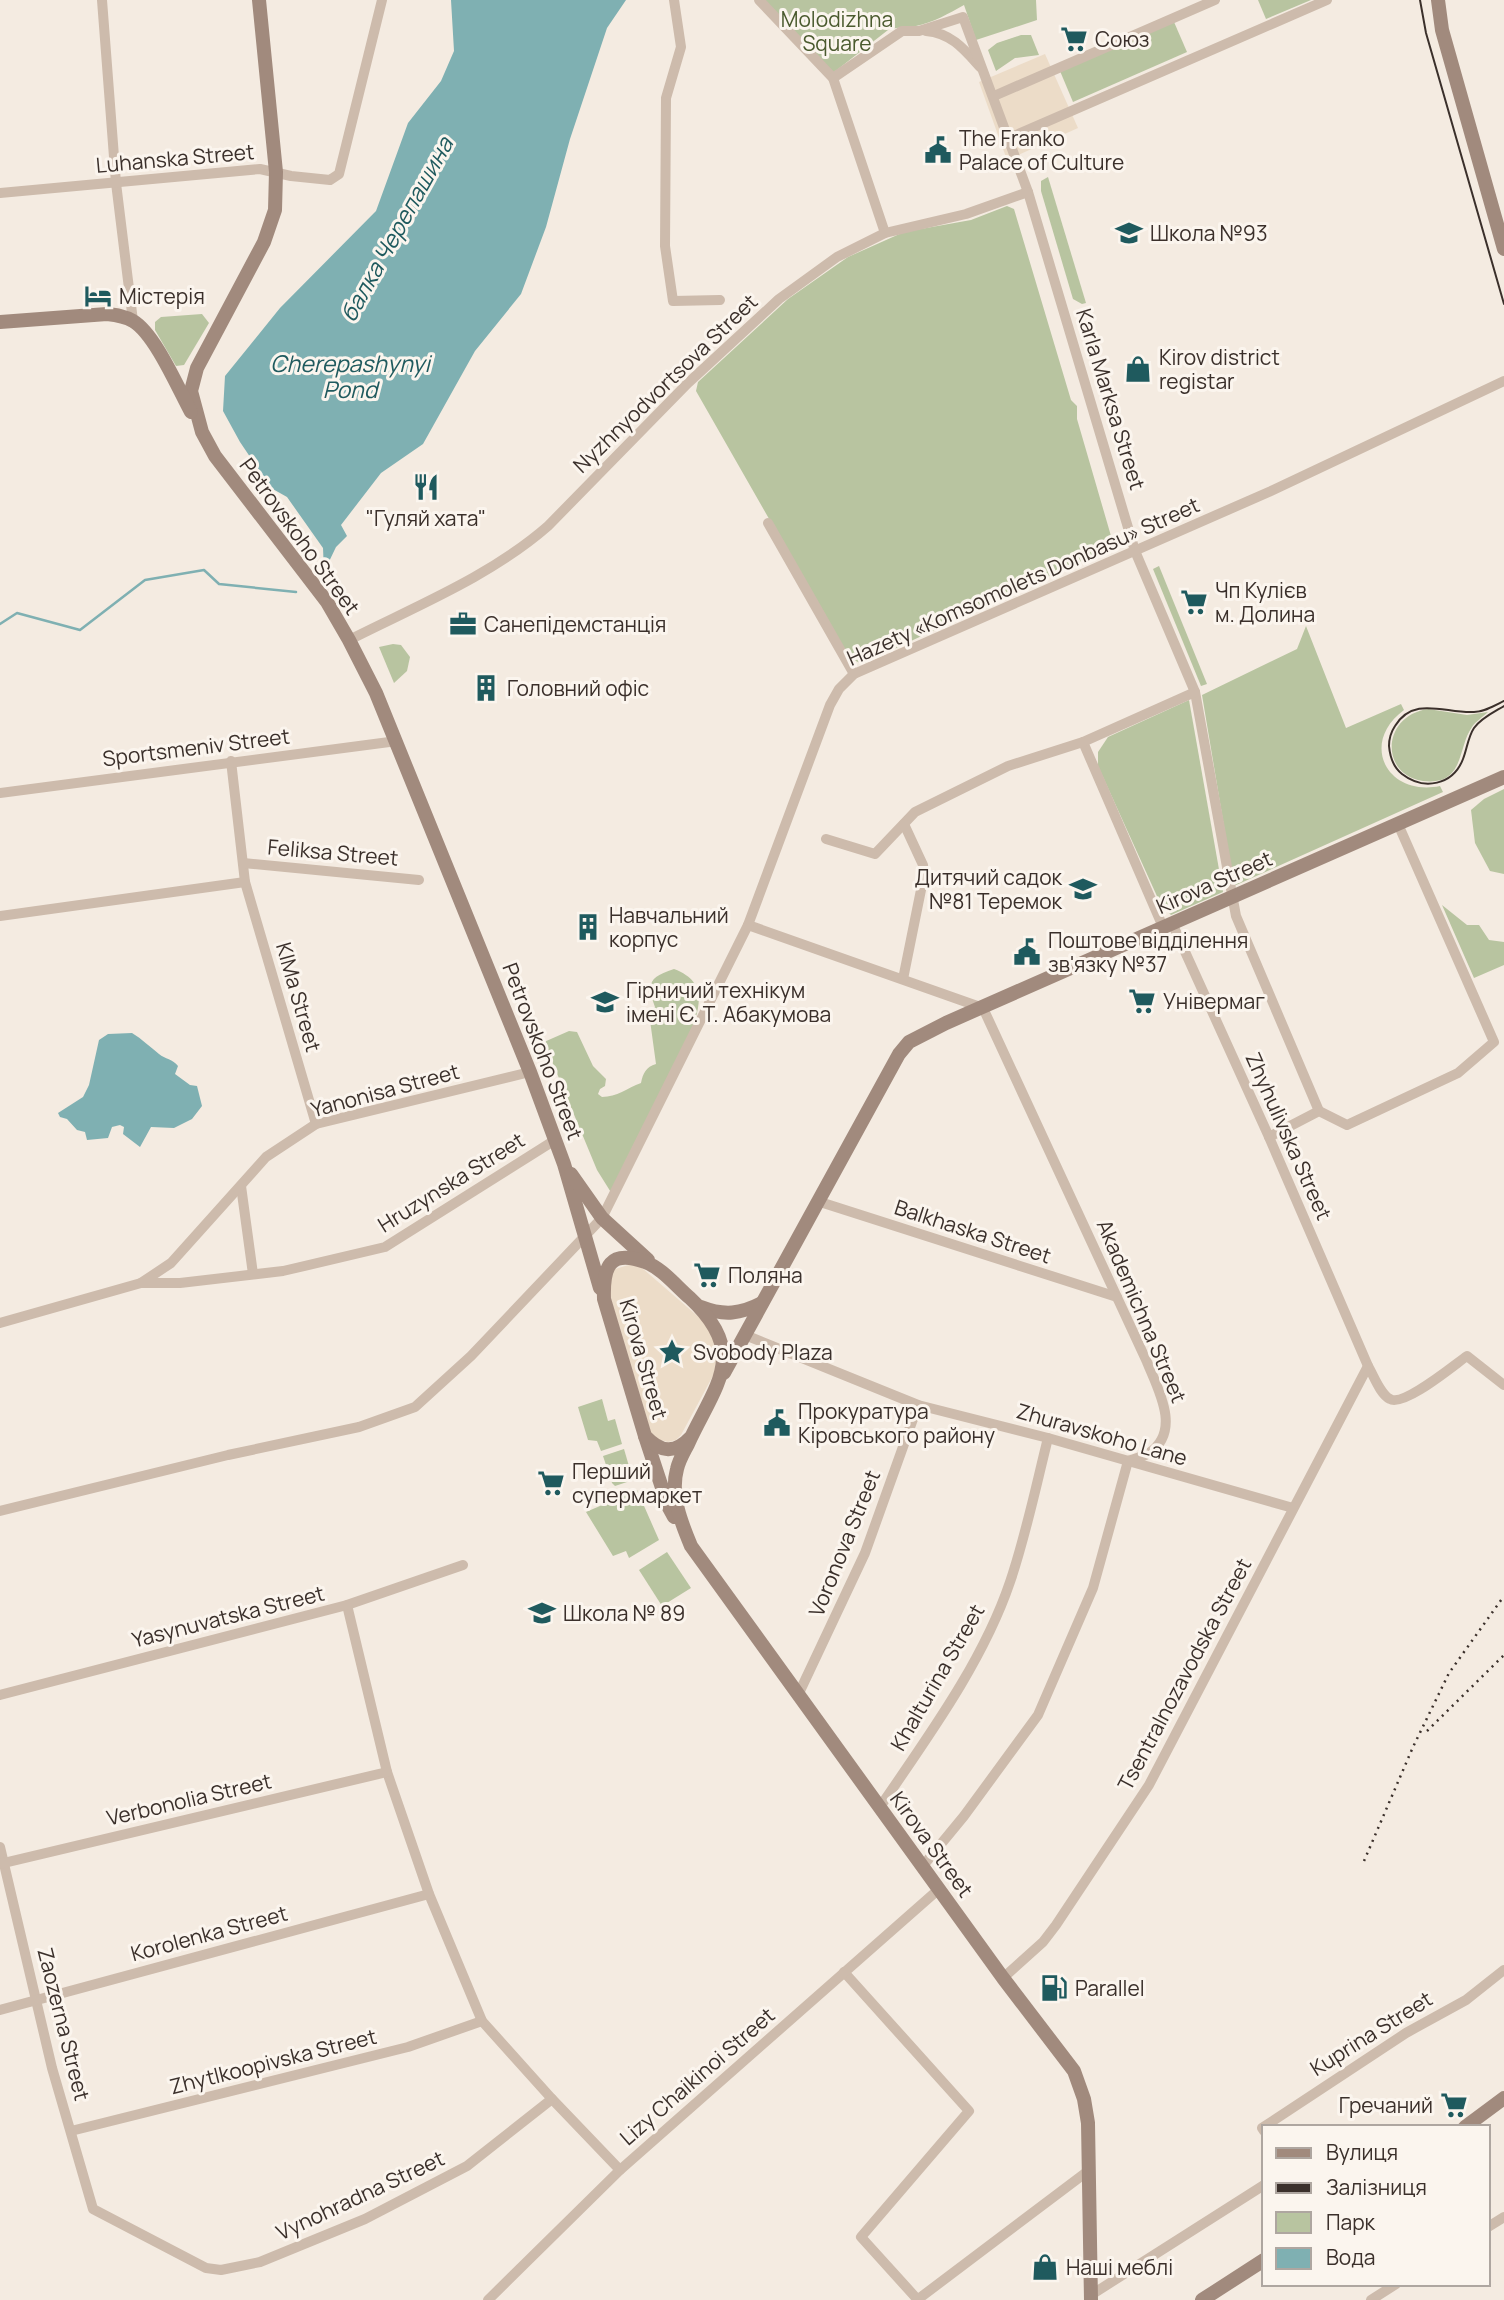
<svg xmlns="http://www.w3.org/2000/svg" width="1504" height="2300" viewBox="0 0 1504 2300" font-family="Manrope,sans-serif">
<rect width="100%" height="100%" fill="#f4ebe1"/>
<g fill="#b8c4a0">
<path d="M764,0H1036L1037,20L976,40L964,5C950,13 932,23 916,26C906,27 898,27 888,30L833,73Z"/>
<path d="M1258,0H1311L1266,19Z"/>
<path d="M1174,22L1187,52L1073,102L1060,71Z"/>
<path d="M1021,35H1031L1039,55L1015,58L996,71L988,50L997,43Z"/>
<path d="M1048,177L1086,303L1082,304L1073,299L1041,191V181Z"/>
<path d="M1007,206L1014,209L1071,400L1077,406V419L1111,536L1110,546L1105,550L862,664L848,657L696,391L698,382L788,299L848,257L904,232L971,220Z"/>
<path d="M202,314L209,323L184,365L176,366L155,330V322L161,317Z"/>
<path d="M1159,566L1207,684L1201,686L1153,569Z"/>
<path d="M1306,626L1346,728L1401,704L1404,710C1359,743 1387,797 1440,786L1443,792L1234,886L1202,695L1297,649Z"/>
<path d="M393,644L401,645L410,657L407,671L394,683L379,647Z"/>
<path d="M1189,700L1223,892L1171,915L1161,905L1098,766V752L1108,737Z"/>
<path d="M1428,709L1467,715L1488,712C1483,717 1476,721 1472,727C1457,748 1465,786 1423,781C1380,775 1381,716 1428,709Z"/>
<path d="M1504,789V874L1490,871L1475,843L1471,810L1484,799Z"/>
<path d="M1442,905L1467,925H1479L1489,940L1504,942V965L1474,978Z"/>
<path d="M674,969C706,981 701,1003 692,1030L612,1194L597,1170L544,1042L569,1031L577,1032L593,1066L606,1079L605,1086L600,1089L598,1094L602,1097C617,1097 627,1088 641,1083C643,1073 646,1067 656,1064L649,1013L655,1007C646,982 650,977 674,969Z"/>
<path d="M602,1399L608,1421L615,1419L622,1444L601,1451L597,1441L588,1440L578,1407Z"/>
<path d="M624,1449L633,1480L615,1486L612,1483L603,1456Z"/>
<path d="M637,1490L659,1540L629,1558L626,1551L613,1556L586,1512Z"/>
<path d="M667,1552L691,1588L662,1606L639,1570Z"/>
</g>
<g fill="#ecdcc8">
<path d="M1045,54L1078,128L1007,160L979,82Z"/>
<path d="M632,1264L642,1268L701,1319L709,1329L717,1348L715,1372L681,1435L676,1440L668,1442L657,1439L651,1433L609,1293V1277L615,1269Z"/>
</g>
<g fill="#7fb0b2">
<path d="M451,0H626L607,28L570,139L546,227L521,294L475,351L423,444L381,473L341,525L347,536L336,547L324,572L323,548L287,497L271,488L240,442L223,411L225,376L280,308L376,211L408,123L441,81L454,51Z"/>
<path d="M132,1033C142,1039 150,1047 159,1054C165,1059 173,1059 178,1066L175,1074L190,1085L197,1086L202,1106L192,1119L174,1128L151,1127L140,1147L123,1134L124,1127L120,1125L112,1127L108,1138L87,1140L85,1132L77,1130L67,1119L60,1117L58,1113L83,1097L89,1085L99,1040L108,1034Z"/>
</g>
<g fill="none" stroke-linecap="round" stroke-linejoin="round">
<path stroke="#7fb0b2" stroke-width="2.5" d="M0,624L17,613L80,630L145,580L204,570L219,584L296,592"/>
<g stroke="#cdbbac" stroke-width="10">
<path d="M102,0L116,183L133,321"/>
<path d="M674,0L681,47L666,98L665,246L673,301L720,300"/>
<path d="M759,0L833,78L885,233"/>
<path d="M926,31C951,33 964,49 980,67"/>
<path d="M833,78L902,31H919L963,17L1028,192L1135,551L1195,692L1236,916L1319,1111"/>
<path d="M994,96L1215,0"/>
<path d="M1009,138L1327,0"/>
<path d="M0,193L260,169L291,176L330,180L339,174L382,0"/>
<path d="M768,523L854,674"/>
<path d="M349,640C416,606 491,576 548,526L688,383L779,299L837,257L885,233L966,214L1028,192"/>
<path d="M1083,742L1163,927"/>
<path d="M231,761L245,882L316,1124"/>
<path d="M0,793L397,741"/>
<path d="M826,839L875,854L915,812L1008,766L1083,742L1195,692"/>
<path d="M243,863L419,880"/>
<path d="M0,916L245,882"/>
<path d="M1172,923L1269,1137L1368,1366C1374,1376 1380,1394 1390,1399C1404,1407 1454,1365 1467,1356L1504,1385"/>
<path d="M748,925L983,1008L1147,1362C1158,1389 1182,1431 1149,1453C1143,1457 1134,1459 1128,1461L1093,1588L1038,1715L964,1816L922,1867"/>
<path d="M903,979L924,875L923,865L904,824"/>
<path d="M1269,1137L1319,1111L1347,1125L1458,1073L1494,1042L1398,824"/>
<path d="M241,1186L253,1274"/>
<path d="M817,1201L1117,1297"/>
<path d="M141,1283L171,1263L266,1157L316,1124L530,1072"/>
<path d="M0,1323L141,1283H180L283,1271L385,1247L555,1140"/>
<path d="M745,1335L918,1405L1048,1438L1293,1508"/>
<path d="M0,1511L228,1455L359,1427L415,1407L471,1356L602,1218L748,925L830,705L839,689L854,674L1271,491L1504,381"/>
<path d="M347,1605L387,1772L429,1894L482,2021L552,2099L620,2170"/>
<path d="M799,1693L865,1553L918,1405"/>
<path d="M0,1695L347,1605L463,1565"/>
<path d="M880,1807C927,1738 983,1662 1010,1582C1026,1535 1036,1486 1048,1438"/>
<path d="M0,1847L52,2068L93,2209L206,2268L221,2270L260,2262L365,2219L467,2166L552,2099"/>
<path d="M0,1864L387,1772"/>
<path d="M844,1972L969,2111L861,2237L918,2300"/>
<path d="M1003,1978L1043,1942L1056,1925L1149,1785L1368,1366"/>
<path d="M0,2010L429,1894"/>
<path d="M71,2131L408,2047L482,2021"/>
<path d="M1264,2131L1262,2128L1406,2033L1466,2000L1504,1970"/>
<path d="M1488,2227L1504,2217"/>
<path d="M1091,2295L1264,2185"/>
<path d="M488,2300L620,2170L939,1889"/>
<path d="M917,2300L1088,2171"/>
<path d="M1371,2300L1396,2284"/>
</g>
<g stroke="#a18a7d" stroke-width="14">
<path d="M259,0L276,172L275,210L264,242L197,368L191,391L202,432L215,456L327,602L349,640L376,693L530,1072L564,1164L600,1288"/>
<path d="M1438,0L1442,30L1504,249"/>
<path d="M0,322L107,314C116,315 125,316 133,321C155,334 178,388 191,412"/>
<path d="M571,1174L602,1218L648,1260"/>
<path d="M701,1307C724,1316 741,1314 762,1303"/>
<path d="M724,1373L899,1054L909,1042L946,1023L1504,777"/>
<path d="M645,1436L668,1506L674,1517"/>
<path d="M691,1437C675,1454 661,1453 645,1436L604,1299C603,1267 609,1249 645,1262C662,1268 676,1286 690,1298C750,1354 715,1385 688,1444C684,1452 679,1460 677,1469C670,1495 681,1522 691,1546L1003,1978L1074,2071L1084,2099L1088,2123L1091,2300"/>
<path d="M1465,2127L1504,2098"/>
<path d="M1202,2300L1264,2260"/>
</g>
<g stroke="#3b302b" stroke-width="2">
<path d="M1420,0L1426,33L1504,304"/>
<path d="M1504,701C1494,706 1484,712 1474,712C1446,714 1414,695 1395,726C1391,732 1389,738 1389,746C1390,757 1393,767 1402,774C1424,791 1453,785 1463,759C1467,749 1468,737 1474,728C1481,718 1494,712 1504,706"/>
</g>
<g stroke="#3b302b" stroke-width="2.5" stroke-dasharray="2 5" stroke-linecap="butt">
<path d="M1427,1731L1504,1655"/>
<path d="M1364,1861L1413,1747L1449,1673L1504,1596"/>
</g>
</g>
<defs>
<symbol id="supermarket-bare" viewBox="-9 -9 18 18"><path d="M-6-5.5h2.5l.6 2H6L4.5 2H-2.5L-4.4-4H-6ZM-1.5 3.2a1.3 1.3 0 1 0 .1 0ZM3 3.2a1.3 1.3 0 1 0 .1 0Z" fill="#1f5a5e" stroke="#fbf5ee" stroke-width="2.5" paint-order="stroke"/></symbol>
<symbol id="civic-bare" viewBox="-9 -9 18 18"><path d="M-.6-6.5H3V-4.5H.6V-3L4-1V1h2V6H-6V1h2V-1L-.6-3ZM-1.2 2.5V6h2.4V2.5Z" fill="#1f5a5e" stroke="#fbf5ee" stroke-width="2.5" paint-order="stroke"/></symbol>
<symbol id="school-bare" viewBox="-9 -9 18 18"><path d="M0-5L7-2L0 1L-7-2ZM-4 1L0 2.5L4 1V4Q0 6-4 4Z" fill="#1f5a5e" stroke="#fbf5ee" stroke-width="2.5" paint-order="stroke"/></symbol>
<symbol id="hotel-bare" viewBox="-9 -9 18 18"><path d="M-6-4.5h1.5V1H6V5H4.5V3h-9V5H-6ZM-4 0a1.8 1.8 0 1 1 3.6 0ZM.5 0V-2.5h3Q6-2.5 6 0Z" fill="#1f5a5e" stroke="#fbf5ee" stroke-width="2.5" paint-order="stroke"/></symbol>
<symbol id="shop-bare" viewBox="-9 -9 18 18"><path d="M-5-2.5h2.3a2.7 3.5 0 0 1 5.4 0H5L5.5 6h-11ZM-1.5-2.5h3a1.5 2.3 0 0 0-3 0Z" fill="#1f5a5e" stroke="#fbf5ee" stroke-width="2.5" paint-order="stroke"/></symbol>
<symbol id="restaurant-bare" viewBox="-9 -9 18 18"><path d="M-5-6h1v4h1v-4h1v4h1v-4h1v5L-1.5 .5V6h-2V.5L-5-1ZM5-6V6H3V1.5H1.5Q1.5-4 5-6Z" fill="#1f5a5e" stroke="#fbf5ee" stroke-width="2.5" paint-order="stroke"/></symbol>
<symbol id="office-bare" viewBox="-9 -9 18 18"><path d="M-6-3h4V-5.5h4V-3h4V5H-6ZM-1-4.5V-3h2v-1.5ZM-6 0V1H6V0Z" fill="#1f5a5e" stroke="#fbf5ee" stroke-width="2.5" paint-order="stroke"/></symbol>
<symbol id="building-bare" viewBox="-9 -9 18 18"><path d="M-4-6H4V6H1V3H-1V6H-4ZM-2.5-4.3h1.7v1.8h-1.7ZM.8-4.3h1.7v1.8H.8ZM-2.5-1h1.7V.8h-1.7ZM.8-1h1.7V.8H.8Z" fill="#1f5a5e" stroke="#fbf5ee" stroke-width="2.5" paint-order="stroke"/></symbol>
<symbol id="university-bare" viewBox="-9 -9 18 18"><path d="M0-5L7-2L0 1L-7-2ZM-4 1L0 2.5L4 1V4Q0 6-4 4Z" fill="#1f5a5e" stroke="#fbf5ee" stroke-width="2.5" paint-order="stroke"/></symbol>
<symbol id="sight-bare" viewBox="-9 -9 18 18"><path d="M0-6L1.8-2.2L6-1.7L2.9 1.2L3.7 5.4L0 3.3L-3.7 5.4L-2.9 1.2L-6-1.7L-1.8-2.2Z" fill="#1f5a5e" stroke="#fbf5ee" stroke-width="2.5" paint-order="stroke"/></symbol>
<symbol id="fuel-bare" viewBox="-9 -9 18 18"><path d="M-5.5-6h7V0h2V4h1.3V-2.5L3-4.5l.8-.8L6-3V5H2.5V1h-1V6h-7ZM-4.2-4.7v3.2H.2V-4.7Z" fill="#1f5a5e" stroke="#fbf5ee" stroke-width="2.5" paint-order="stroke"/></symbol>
</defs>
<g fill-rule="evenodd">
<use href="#supermarket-bare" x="1055" y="20" width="38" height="38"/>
<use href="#civic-bare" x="919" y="131" width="38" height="38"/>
<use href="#school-bare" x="1110" y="214" width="38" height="38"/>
<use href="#hotel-bare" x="79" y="277" width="38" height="38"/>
<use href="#shop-bare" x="1119" y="350" width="38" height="38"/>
<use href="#restaurant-bare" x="407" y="468" width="38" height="38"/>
<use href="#supermarket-bare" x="1175" y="583" width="38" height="38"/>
<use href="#office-bare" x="444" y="605" width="38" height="38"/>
<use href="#building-bare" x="467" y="669" width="38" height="38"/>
<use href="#school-bare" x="1064" y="870" width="38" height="38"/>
<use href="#building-bare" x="569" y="908" width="38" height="38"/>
<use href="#civic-bare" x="1008" y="933" width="38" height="38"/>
<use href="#supermarket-bare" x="1123" y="982" width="38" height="38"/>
<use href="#university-bare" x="586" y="983" width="38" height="38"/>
<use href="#supermarket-bare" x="688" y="1256" width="38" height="38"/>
<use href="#sight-bare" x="653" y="1333" width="38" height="38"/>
<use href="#civic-bare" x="758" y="1404" width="38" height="38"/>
<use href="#supermarket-bare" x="532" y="1464" width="38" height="38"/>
<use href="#school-bare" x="523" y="1594" width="38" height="38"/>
<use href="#fuel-bare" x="1035" y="1969" width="38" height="38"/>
<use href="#supermarket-bare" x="1435" y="2086" width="38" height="38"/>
<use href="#shop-bare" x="1026" y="2248" width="38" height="38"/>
</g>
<g text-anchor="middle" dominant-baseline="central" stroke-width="6" stroke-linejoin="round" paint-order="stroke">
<g font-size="21" fill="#4a5a2e" stroke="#fbf5ee">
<text x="837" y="19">Molodizhna<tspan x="837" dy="24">Square</tspan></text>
</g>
<g font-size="21" fill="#3b302b" stroke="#fbf5ee" text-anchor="start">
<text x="1095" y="39">Союз</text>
<text x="959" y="138">The Franko<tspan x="959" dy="24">Palace of Culture</tspan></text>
<text x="1150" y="233">Школа №93</text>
<text x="119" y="296">Містерія</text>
<text x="1159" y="357">Kirov district<tspan x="1159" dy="24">registar</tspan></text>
<text x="426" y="518" text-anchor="middle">"Гуляй хата"</text>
<text x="1215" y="590">Чп Кулієв<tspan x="1215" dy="24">м. Долина</tspan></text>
<text x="484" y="624">Санепідемстанція</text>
<text x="507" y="688">Головний офіс</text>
<text x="1062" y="877" text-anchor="end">Дитячий садок<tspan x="1062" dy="24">№81 Теремок</tspan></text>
<text x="609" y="915">Навчальний<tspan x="609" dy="24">корпус</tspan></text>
<text x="1048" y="940">Поштове відділення<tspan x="1048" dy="24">зв'язку №37</tspan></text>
<text x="626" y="990">Гірничий технікум<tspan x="626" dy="24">імені Є. Т. Абакумова</tspan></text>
<text x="1163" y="1001">Універмаг</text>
<text x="728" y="1275">Поляна</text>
<text x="693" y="1352">Svobody Plaza</text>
<text x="798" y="1411">Прокуратура<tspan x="798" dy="24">Кіровського району</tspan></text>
<text x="572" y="1471">Перший<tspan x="572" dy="24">супермаркет</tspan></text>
<text x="563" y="1613">Школа № 89</text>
<text x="1075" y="1988">Parallel</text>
<text x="1433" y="2105" text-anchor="end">Гречаний</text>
<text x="1066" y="2267">Наші меблі</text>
</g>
<g font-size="21" fill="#3b302b" stroke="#fbf5ee">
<text transform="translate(175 158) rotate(-5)">Luhanska Street</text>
<text transform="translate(665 383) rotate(-44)">Nyzhnyodvortsova Street</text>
<text transform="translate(1111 399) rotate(73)">Karla Marksa Street</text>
<text transform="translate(300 536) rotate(54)">Petrovskoho Street</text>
<text transform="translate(1023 581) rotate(-24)">Hazety «Komsomolets Donbasu» Street</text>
<text transform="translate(196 747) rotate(-7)">Sportsmeniv Street</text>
<text transform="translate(333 852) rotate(5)">Feliksa Street</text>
<text transform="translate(1214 882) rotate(-24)">Kirova Street</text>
<text transform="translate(299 997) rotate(74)">KIMa Street</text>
<text transform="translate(543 1051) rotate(69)">Petrovskoho Street</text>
<text transform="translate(385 1090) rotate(-15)">Yanonisa Street</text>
<text transform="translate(1289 1136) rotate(66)">Zhyhulivska Street</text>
<text transform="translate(451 1182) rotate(-32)">Hruzynska Street</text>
<text transform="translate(973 1231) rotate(18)">Balkhaska Street</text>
<text transform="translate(1142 1311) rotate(67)">Akademichna Street</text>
<text transform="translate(644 1359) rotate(74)">Kirova Street</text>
<text transform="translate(1102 1434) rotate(16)">Zhuravskoho Lane</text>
<text transform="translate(844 1543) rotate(-68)">Voronova Street</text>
<text transform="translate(228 1616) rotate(-14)">Yasynuvatska Street</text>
<text transform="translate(1184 1674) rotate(-62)">Tsentralnozavodska Street</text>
<text transform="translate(937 1677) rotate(-60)">Khalturina Street</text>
<text transform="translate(189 1799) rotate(-13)">Verbonolia Street</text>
<text transform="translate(932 1844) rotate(54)">Kirova Street</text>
<text transform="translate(209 1933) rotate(-15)">Korolenka Street</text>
<text transform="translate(64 2024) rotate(76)">Zaozerna Street</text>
<text transform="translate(1371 2033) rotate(-32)">Kuprina Street</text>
<text transform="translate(273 2061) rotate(-14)">Zhytlkoopivska Street</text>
<text transform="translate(697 2076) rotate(-41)">Lizy Chaikinoi Street</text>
<text transform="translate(360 2195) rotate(-25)">Vynohradna Street</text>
</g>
<g font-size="23" font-style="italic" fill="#1f5a5e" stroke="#fbf5ee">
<text transform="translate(396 229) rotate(-61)">балка Черепашина</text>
<text x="350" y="363">Cherepashynyi<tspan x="350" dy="26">Pond</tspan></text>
</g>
</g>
<rect x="1262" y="2125" width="228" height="161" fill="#fbf5ee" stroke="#aea6a0" stroke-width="2"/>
<rect x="1276" y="2148" width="35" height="10" fill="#a18a7d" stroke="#aea6a0" stroke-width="2"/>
<text x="1326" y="2160" font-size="21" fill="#3b302b">Вулиця</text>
<rect x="1276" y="2183" width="35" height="10" fill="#3b302b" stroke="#aea6a0" stroke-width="2"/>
<text x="1326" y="2195" font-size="21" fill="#3b302b">Залізниця</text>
<rect x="1276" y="2212" width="35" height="21" fill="#b8c4a0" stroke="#aea6a0" stroke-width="2"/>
<text x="1326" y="2230" font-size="21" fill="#3b302b">Парк</text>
<rect x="1276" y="2248" width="35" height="21" fill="#7fb0b2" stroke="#aea6a0" stroke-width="2"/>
<text x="1326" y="2265" font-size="21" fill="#3b302b">Вода</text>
</svg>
